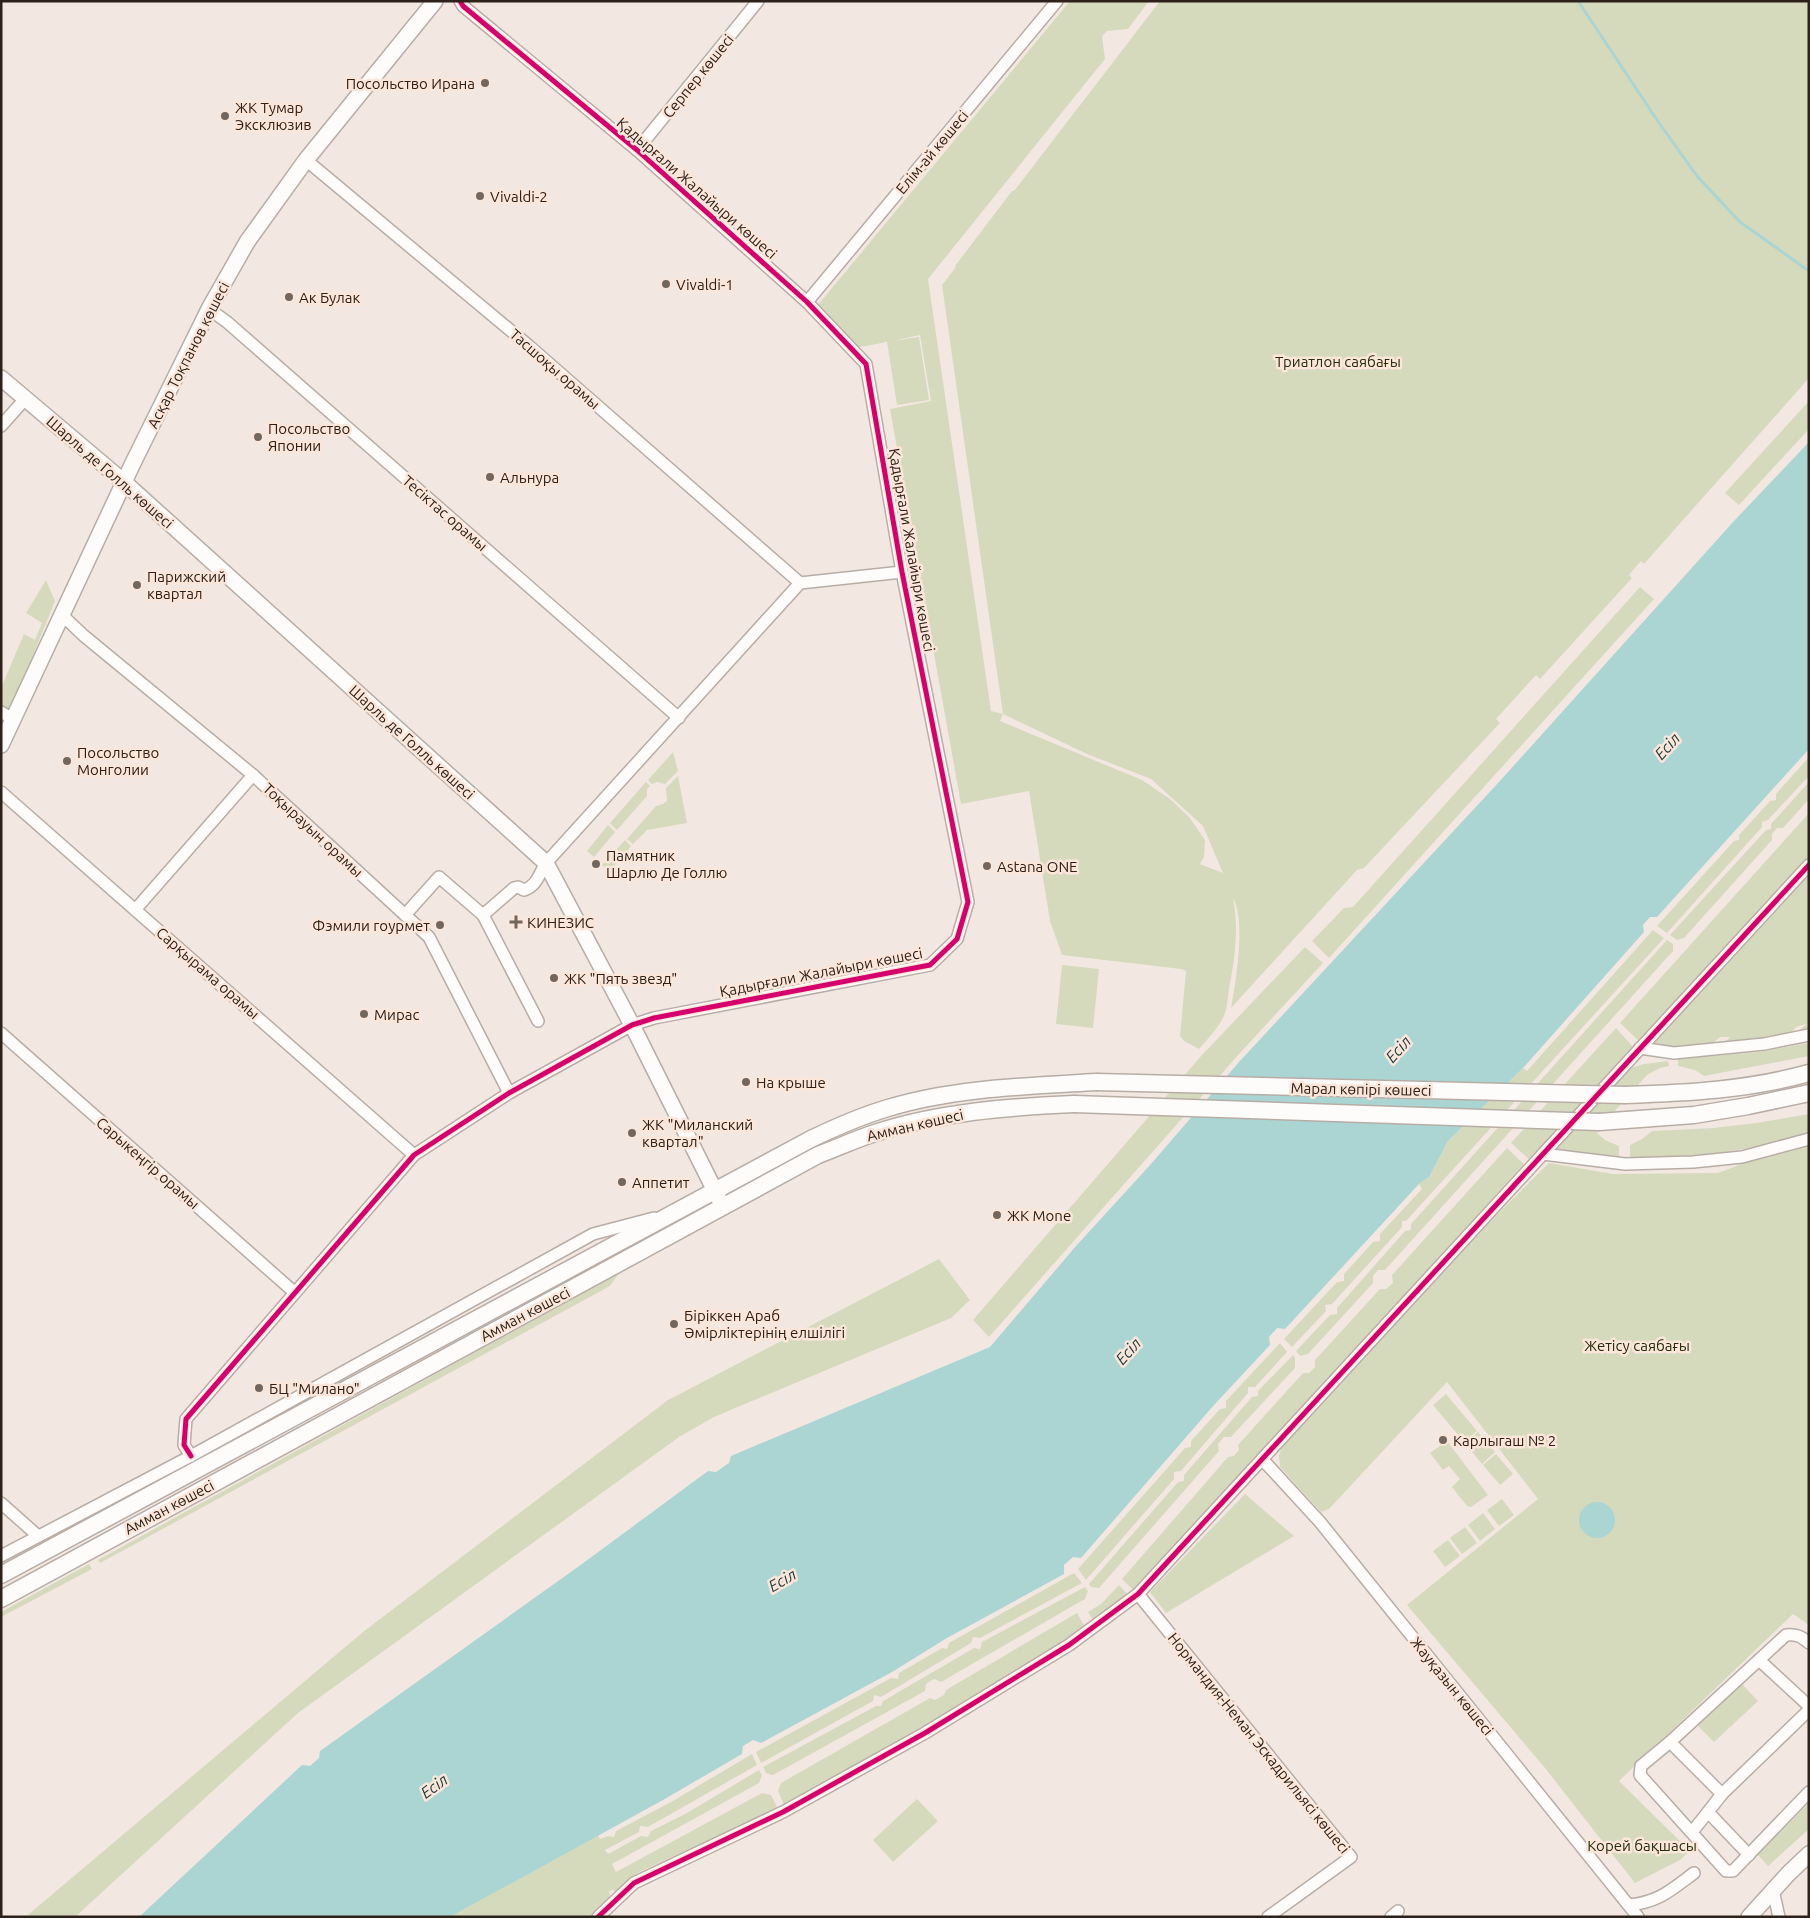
<svg xmlns="http://www.w3.org/2000/svg" width="1810" height="1918" viewBox="0 0 1810 1918" font-family="Ubuntu,sans-serif">
<rect width="100%" height="100%" fill="#f3e8e1"/>
<g fill="#d5dabd" fill-rule="evenodd">
<path d="M1070,1H1149L1128,29L1107,31L1102,36L1105,59L928,279L991,711L1003,714L942,285L956,267L955,266L1012,191H1014L1160,1H1809V378L1644,564L1641,561L1629,575L1632,578L1540,679L1536,675L1496,719L1500,723L1364,868L1357,870L1231,1008C1236,981 1246,920 1233,898C1239,929 1235,958 1229,989C1228,998 1227,1008 1224,1016C1218,1028 1208,1039 1199,1049L1184,1041L1180,1036L1186,971L1181,969L1062,955L1050,921L1029,791L961,804L890,409L931,401L920,335L893,341L919,337L929,400L897,405L887,342L855,348L817,306ZM1003,714L1087,754L1151,779L1203,826L1223,873L1200,864L1204,857L1205,840L1189,817L1170,799L1142,780L1000,721Z"/>
<path d="M1809,401V429L1739,505L1725,493Z"/>
<path d="M46,580L55,601L10,712L1,706V688L24,634L35,640L42,623L26,613Z"/>
<path d="M1640,587L1654,599L1329,958L1312,941L1344,908L1353,907Z"/>
<path d="M673,752L678,771L665,784L657,782L652,784L648,780Z"/>
<path d="M1809,757V776L1768,820L1762,822V827L1667,933L1657,926L1734,841L1739,840V835L1770,801L1776,800V794Z"/>
<path d="M678,776L687,823L647,830L633,844L627,839L656,806L663,804L667,801L666,788Z"/>
<path d="M646,782L650,786L647,789V796L617,830L610,823Z"/>
<path d="M1809,782V799L1783,828H1777L1772,834V840L1684,938L1677,940L1670,935L1766,830L1771,829V824Z"/>
<path d="M1809,813V1029L1799,1031L1806,1024L1796,1027L1790,1034L1723,1044L1730,1037H1720L1711,1045L1657,1048L1652,1043L1654,1041L1640,1042L1620,1023Z"/>
<path d="M608,825L615,832L594,857L587,851Z"/>
<path d="M625,840L631,846L610,871L602,865Z"/>
<path d="M1653,930L1664,938L1406,1221H1402V1227L1332,1304L1325,1305L1326,1311L1292,1347L1284,1339L1337,1282L1344,1281V1274L1373,1242L1380,1241V1234L1422,1189L1419,1184L1429,1177L1448,1141L1523,1068L1527,1071Z"/>
<path d="M1667,940L1673,944V951L1385,1270H1378L1373,1276V1283L1308,1354L1300,1356L1296,1351L1330,1315L1337,1314V1308L1405,1231L1411,1230V1224Z"/>
<path d="M1305,947L1323,963L1239,1054L989,1337L973,1320L1202,1055Z"/>
<path d="M1062,965L1099,969L1093,1028L1056,1024Z"/>
<path d="M1616,1028L1634,1048L1530,1160L1511,1143Z"/>
<path d="M1809,1043V1056L1704,1076L1695,1070L1678,1066V1059L1759,1052Z"/>
<path d="M1668,1061L1669,1066L1660,1068L1647,1075L1596,1132L1605,1140L1619,1146V1156L1559,1152L1557,1150L1559,1143L1630,1068L1644,1064Z"/>
<path d="M1809,1114V1132C1751,1153 1691,1157 1630,1159V1145L1642,1139L1652,1131L1713,1128L1756,1123Z"/>
<path d="M1809,1145V1625L1793,1614L1619,1781L1690,1851L1680,1860L1635,1883L1545,1768L1407,1605L1538,1499L1447,1382L1329,1509L1321,1512L1280,1467L1279,1456L1282,1446C1369,1350 1456,1254 1549,1163L1613,1174L1718,1173L1750,1161Z"/>
<path d="M1507,1148L1525,1165L1134,1591L1122,1579L1228,1457L1234,1456L1239,1450L1238,1445L1303,1373H1309L1315,1367V1360L1380,1289H1386L1393,1283L1392,1275Z"/>
<path d="M939,1259L970,1300L951,1318L714,1417L679,1437L298,1713L75,1917H30L29,1914L363,1632L668,1400Z"/>
<path d="M619,1273L610,1286L100,1563L98,1560Z"/>
<path d="M1280,1343L1287,1352L1255,1387H1248V1393L1181,1471L1174,1472V1479L1086,1580L1078,1569L1185,1448L1191,1447V1441L1220,1409L1226,1408V1401Z"/>
<path d="M1293,1355L1295,1358V1368L1231,1437H1224L1218,1444L1219,1451L1099,1588L1091,1587L1089,1584L1178,1482L1184,1481V1475L1252,1397L1258,1396V1391Z"/>
<path d="M1446,1394L1477,1431L1464,1442L1433,1405Z"/>
<path d="M1478,1432L1495,1452L1482,1464L1465,1443Z"/>
<path d="M1447,1441L1488,1495L1471,1507L1467,1506L1452,1487L1460,1479L1449,1466L1443,1470L1430,1453Z"/>
<path d="M1496,1454L1513,1474L1500,1485L1483,1465Z"/>
<path d="M1245,1494L1294,1536L1166,1613L1150,1592Z"/>
<path d="M1502,1499L1514,1515L1499,1526L1487,1510Z"/>
<path d="M1483,1513L1495,1529L1480,1541L1468,1525Z"/>
<path d="M1465,1527L1477,1543L1462,1554L1450,1538Z"/>
<path d="M1448,1540L1460,1556L1445,1567L1433,1551Z"/>
<path d="M89,1564L92,1569L1,1617V1612Z"/>
<path d="M1074,1573L1082,1583L980,1638L973,1637L971,1643L881,1697L874,1695L873,1701L761,1763L756,1752L891,1678L898,1679L899,1673L942,1648L947,1649L949,1643Z"/>
<path d="M1119,1585L1128,1595L1094,1621L1088,1612L1101,1604Z"/>
<path d="M1085,1587L1088,1591L1085,1599L941,1682L934,1679L926,1684L925,1691L773,1775L766,1773L763,1767L876,1706H881L883,1701L974,1648L980,1649L982,1642Z"/>
<path d="M1077,1613L1086,1629L847,1772L784,1805L778,1791L781,1783L930,1698L935,1700L944,1695L946,1690Z"/>
<path d="M1739,1681L1758,1701L1714,1742L1695,1723Z"/>
<path d="M752,1754L757,1765L648,1827L640,1826L639,1832L605,1850L608,1854L641,1836L648,1837L651,1831L687,1813L759,1770L762,1775L759,1783L612,1864L616,1872L762,1793L771,1795L778,1809L639,1872L630,1878L615,1893L613,1889L609,1892L611,1897L592,1917H450L598,1835L600,1839L608,1836L614,1837L616,1831L671,1802Z"/>
<path d="M917,1799L938,1821L893,1862L873,1840Z"/>
<path d="M1809,1803V1829L1768,1866L1757,1854Z"/>
</g>
<g fill="#aad5d3">
<path d="M1809,442V749L1657,917H1650L1643,925L1644,932L1523,1068L1448,1141L1429,1177L1419,1184L1285,1329L1277,1328L1269,1337L1270,1345L1214,1405L1081,1558L1073,1557L1064,1565V1574L947,1638L892,1672L761,1743L753,1740L743,1746L742,1754L663,1800L450,1917H139L302,1765L310,1766L319,1758L320,1751L582,1564L708,1471L716,1472L729,1463L731,1456L990,1347L1076,1246L1151,1164L1239,1062L1499,782L1734,521Z"/>
<circle cx="1597" cy="1520" r="18"/>
</g>
<g fill="none" stroke-linecap="round" stroke-linejoin="round">
<path stroke="#aad5d3" stroke-width="3" d="M1578,1L1659,123L1697,176L1740,222L1809,271"/>
<defs>
<g id="minor">
<path d="M637,150L758,1"/>
<path d="M306,160L529,346L800,583"/>
<path d="M807,302L1057,1"/>
<path d="M209,309L227,322L679,718"/>
<path d="M1,426L25,399"/>
<path d="M61,614L83,635L253,775L429,937L509,1093"/>
<path d="M1,712L14,720"/>
<path d="M1,792L414,1155"/>
<path d="M135,910L253,775"/>
<path d="M405,915L439,877L483,915L538,1021"/>
<path d="M483,915L514,888L518,887L524,890C537,886 539,874 546,863L800,583L902,572"/>
<path d="M1,1033L294,1292"/>
<path d="M1640,1048L1674,1053L1764,1044L1809,1035"/>
<path d="M1543,1154L1625,1164L1693,1162L1742,1157L1809,1139"/>
<path d="M191,1456L184,1445L186,1419L414,1155L509,1093L632,1025L654,1018L930,965L957,939L968,902L902,572L866,364L807,302L637,150L463,6L460,1"/>
<path d="M1262,1459L1320,1522L1638,1917"/>
<path d="M1,1503L38,1536"/>
<path d="M1,1556L191,1456L593,1234L654,1218"/>
<path d="M1138,1594L1351,1857L1268,1917"/>
<path d="M1759,1660L1809,1706"/>
<path d="M1670,1742L1786,1635C1796,1634 1801,1636 1809,1643"/>
<path d="M1722,1794L1670,1742L1641,1766L1640,1775L1726,1871H1733L1809,1792"/>
<path d="M1692,1832L1708,1812"/>
<path d="M1749,1855L1708,1812L1722,1794L1809,1710"/>
<path d="M1773,1890L1779,1917"/>
<path d="M1629,1905C1659,1902 1671,1890 1694,1873"/>
<path d="M598,1917L634,1883L783,1812L925,1733L1069,1645L1138,1594L1809,865"/>
<path d="M1391,1917L1398,1911"/>
</g>
<g id="tertiary">
<path d="M1,378L124,482L546,863L632,1025L723,1207"/>
<path d="M1,745L132,465L209,309L247,242L306,160L435,1"/>
<path d="M1749,1917L1788,1874L1809,1854"/>
</g>
<g id="secondary">
<path d="M1625,1095C1687,1093 1748,1090 1809,1073"/>
<path d="M1599,1122L1694,1115L1748,1106L1809,1093"/>
<path d="M1,1575L811,1139C836,1127 861,1116 888,1108C953,1088 1029,1086 1096,1082"/>
<path d="M1,1599L818,1155C837,1148 856,1139 875,1133C939,1112 1008,1107 1074,1104"/>
</g>
</defs>
<use href="#minor" stroke="#b8ada6" stroke-width="14"/>
<use href="#tertiary" stroke="#b8ada6" stroke-width="18"/>
<use href="#secondary" stroke="#b8ada6" stroke-width="19"/>
<use href="#minor" stroke="#fdfcfa" stroke-width="11"/>
<use href="#tertiary" stroke="#fdfcfa" stroke-width="15"/>
<use href="#secondary" stroke="#fdfcfa" stroke-width="16"/>
<defs>
<g id="secondary-bridge">
<path d="M1096,1082L1625,1095"/>
<path d="M1074,1104L1599,1122"/>
</g>
</defs>
<use href="#secondary-bridge" stroke="#b8ada6" stroke-width="19" stroke-linecap="butt"/>
<use href="#secondary-bridge" stroke="#fdfcfa" stroke-width="16"/>
<defs>
<g id="cycleway">
<path d="M191,1456L184,1445L186,1419L414,1155L509,1093L632,1025L654,1018L930,965L957,939L968,902L902,572L866,364L807,302L637,150L463,6L460,1"/>
<path d="M598,1917L634,1883L783,1812L925,1733L1069,1645L1138,1594L1809,865"/>
</g>
</defs>
<use href="#cycleway" stroke="#fbe6d9" stroke-width="8"/>
<use href="#cycleway" stroke="#d6006c" stroke-width="5"/>
</g>
<g fill="#72675f" stroke="#fbe6d9" stroke-width="2">
<circle cx="485" cy="83" r="5"/>
<circle cx="225" cy="116" r="5"/>
<circle cx="480" cy="196" r="5"/>
<circle cx="666" cy="284" r="5"/>
<circle cx="289" cy="297" r="5"/>
<circle cx="258" cy="437" r="5"/>
<circle cx="490" cy="477" r="5"/>
<circle cx="137" cy="585" r="5"/>
<circle cx="67" cy="761" r="5"/>
<circle cx="596" cy="864" r="5"/>
<circle cx="987" cy="866" r="5"/>
<path d="M513.5 914.5h5v5h5v5h-5v5h-5v-5h-5v-5h5z"/>
<circle cx="440" cy="925" r="5"/>
<circle cx="554" cy="978" r="5"/>
<circle cx="364" cy="1014" r="5"/>
<circle cx="746" cy="1082" r="5"/>
<circle cx="632" cy="1133" r="5"/>
<circle cx="622" cy="1182" r="5"/>
<circle cx="997" cy="1215" r="5"/>
<circle cx="674" cy="1324" r="5"/>
<circle cx="259" cy="1388" r="5"/>
<circle cx="1443" cy="1440" r="5"/>
</g>
<g text-anchor="middle" dominant-baseline="central" stroke-width="5" stroke-linejoin="round" paint-order="stroke">
<g font-size="15" fill="#2d2119" stroke="#fbe6d9">
<text transform="translate(698 76) rotate(-51)">Серпер көшесі</text>
<text transform="translate(932 152) rotate(-50)">Елім-ай көшесі</text>
<text transform="translate(697 188) rotate(41)">Қадырғали Жалайыри көшесі</text>
<text transform="translate(188 355) rotate(-63)">Асқар Тоқпанов көшесі</text>
<text transform="translate(555 369) rotate(41)">Тасшоқы орамы</text>
<text transform="translate(110 472) rotate(41)">Шарль де Голль көшесі</text>
<text transform="translate(445 513) rotate(41)">Тесіктас орамы</text>
<text transform="translate(912 550) rotate(80)">Қадырғали Жалайыри көшесі</text>
<text transform="translate(412 742) rotate(42)">Шарль де Голль көшесі</text>
<text transform="translate(313 830) rotate(43)">Тоқырауын орамы</text>
<text transform="translate(821 972) rotate(-11)">Қадырғали Жалайыри көшесі</text>
<text transform="translate(208 973) rotate(41)">Сарқырама орамы</text>
<text transform="translate(1361 1089) rotate(1)">Марал көпірі көшесі</text>
<text transform="translate(915 1125) rotate(-13)">Амман көшесі</text>
<text transform="translate(148 1163) rotate(41)">Сарыкеңгір орамы</text>
<text transform="translate(525 1314) rotate(-28)">Амман көшесі</text>
<text transform="translate(169 1507) rotate(-28)">Амман көшесі</text>
<text transform="translate(1452 1686) rotate(51)">Жауқазын көшесі</text>
<text transform="translate(1259 1743) rotate(51)">Нормандия-Неман Эскадрильясі көшесі</text>
</g>
<g font-size="15" fill="#2d2119" stroke="#fbe6d9" text-anchor="start">
<text x="475" y="83" text-anchor="end">Посольство Ирана</text>
<text x="235" y="107">ЖК Тумар<tspan x="235" dy="17">Эксклюзив</tspan></text>
<text x="490" y="196">Vivaldi-2</text>
<text x="676" y="284">Vivaldi-1</text>
<text x="299" y="297">Ак Булак</text>
<text x="268" y="428">Посольство<tspan x="268" dy="17">Японии</tspan></text>
<text x="500" y="477">Альнура</text>
<text x="147" y="576">Парижский<tspan x="147" dy="17">квартал</tspan></text>
<text x="77" y="752">Посольство<tspan x="77" dy="17">Монголии</tspan></text>
<text x="606" y="855">Памятник<tspan x="606" dy="17">Шарлю Де Голлю</tspan></text>
<text x="997" y="866">Astana ONE</text>
<text x="527" y="922">КИНЕЗИС</text>
<text x="430" y="925" text-anchor="end">Фэмили гоурмет</text>
<text x="564" y="978">ЖК "Пять звезд"</text>
<text x="374" y="1014">Мирас</text>
<text x="756" y="1082">На крыше</text>
<text x="642" y="1124">ЖК "Миланский<tspan x="642" dy="17">квартал"</tspan></text>
<text x="632" y="1182">Аппетит</text>
<text x="1007" y="1215">ЖК Mone</text>
<text x="684" y="1315">Біріккен Араб<tspan x="684" dy="17">Әмірліктерінің елшілігі</tspan></text>
<text x="269" y="1388">БЦ "Милано"</text>
<text x="1453" y="1440">Карлыгаш № 2</text>
</g>
<g font-size="15" fill="#232e0a" stroke="#fbe6d9">
<text x="1338" y="361">Триатлон саябағы</text>
<text x="1637" y="1345">Жетісу саябағы</text>
<text x="1642" y="1845">Корей бақшасы</text>
</g>
<g font-size="16" font-style="italic" fill="#193a3a" stroke="#fbe6d9">
<text transform="translate(1667 746) rotate(-48)">Есіл</text>
<text transform="translate(1398 1049) rotate(-48)">Есіл</text>
<text transform="translate(1128 1351) rotate(-48)">Есіл</text>
<text transform="translate(782 1580) rotate(-30)">Есіл</text>
<text transform="translate(434 1786) rotate(-36)">Есіл</text>
</g>
</g>
<rect width="1810" height="1918" fill="none" stroke="#2d2119" stroke-width="5"/>
</svg>
